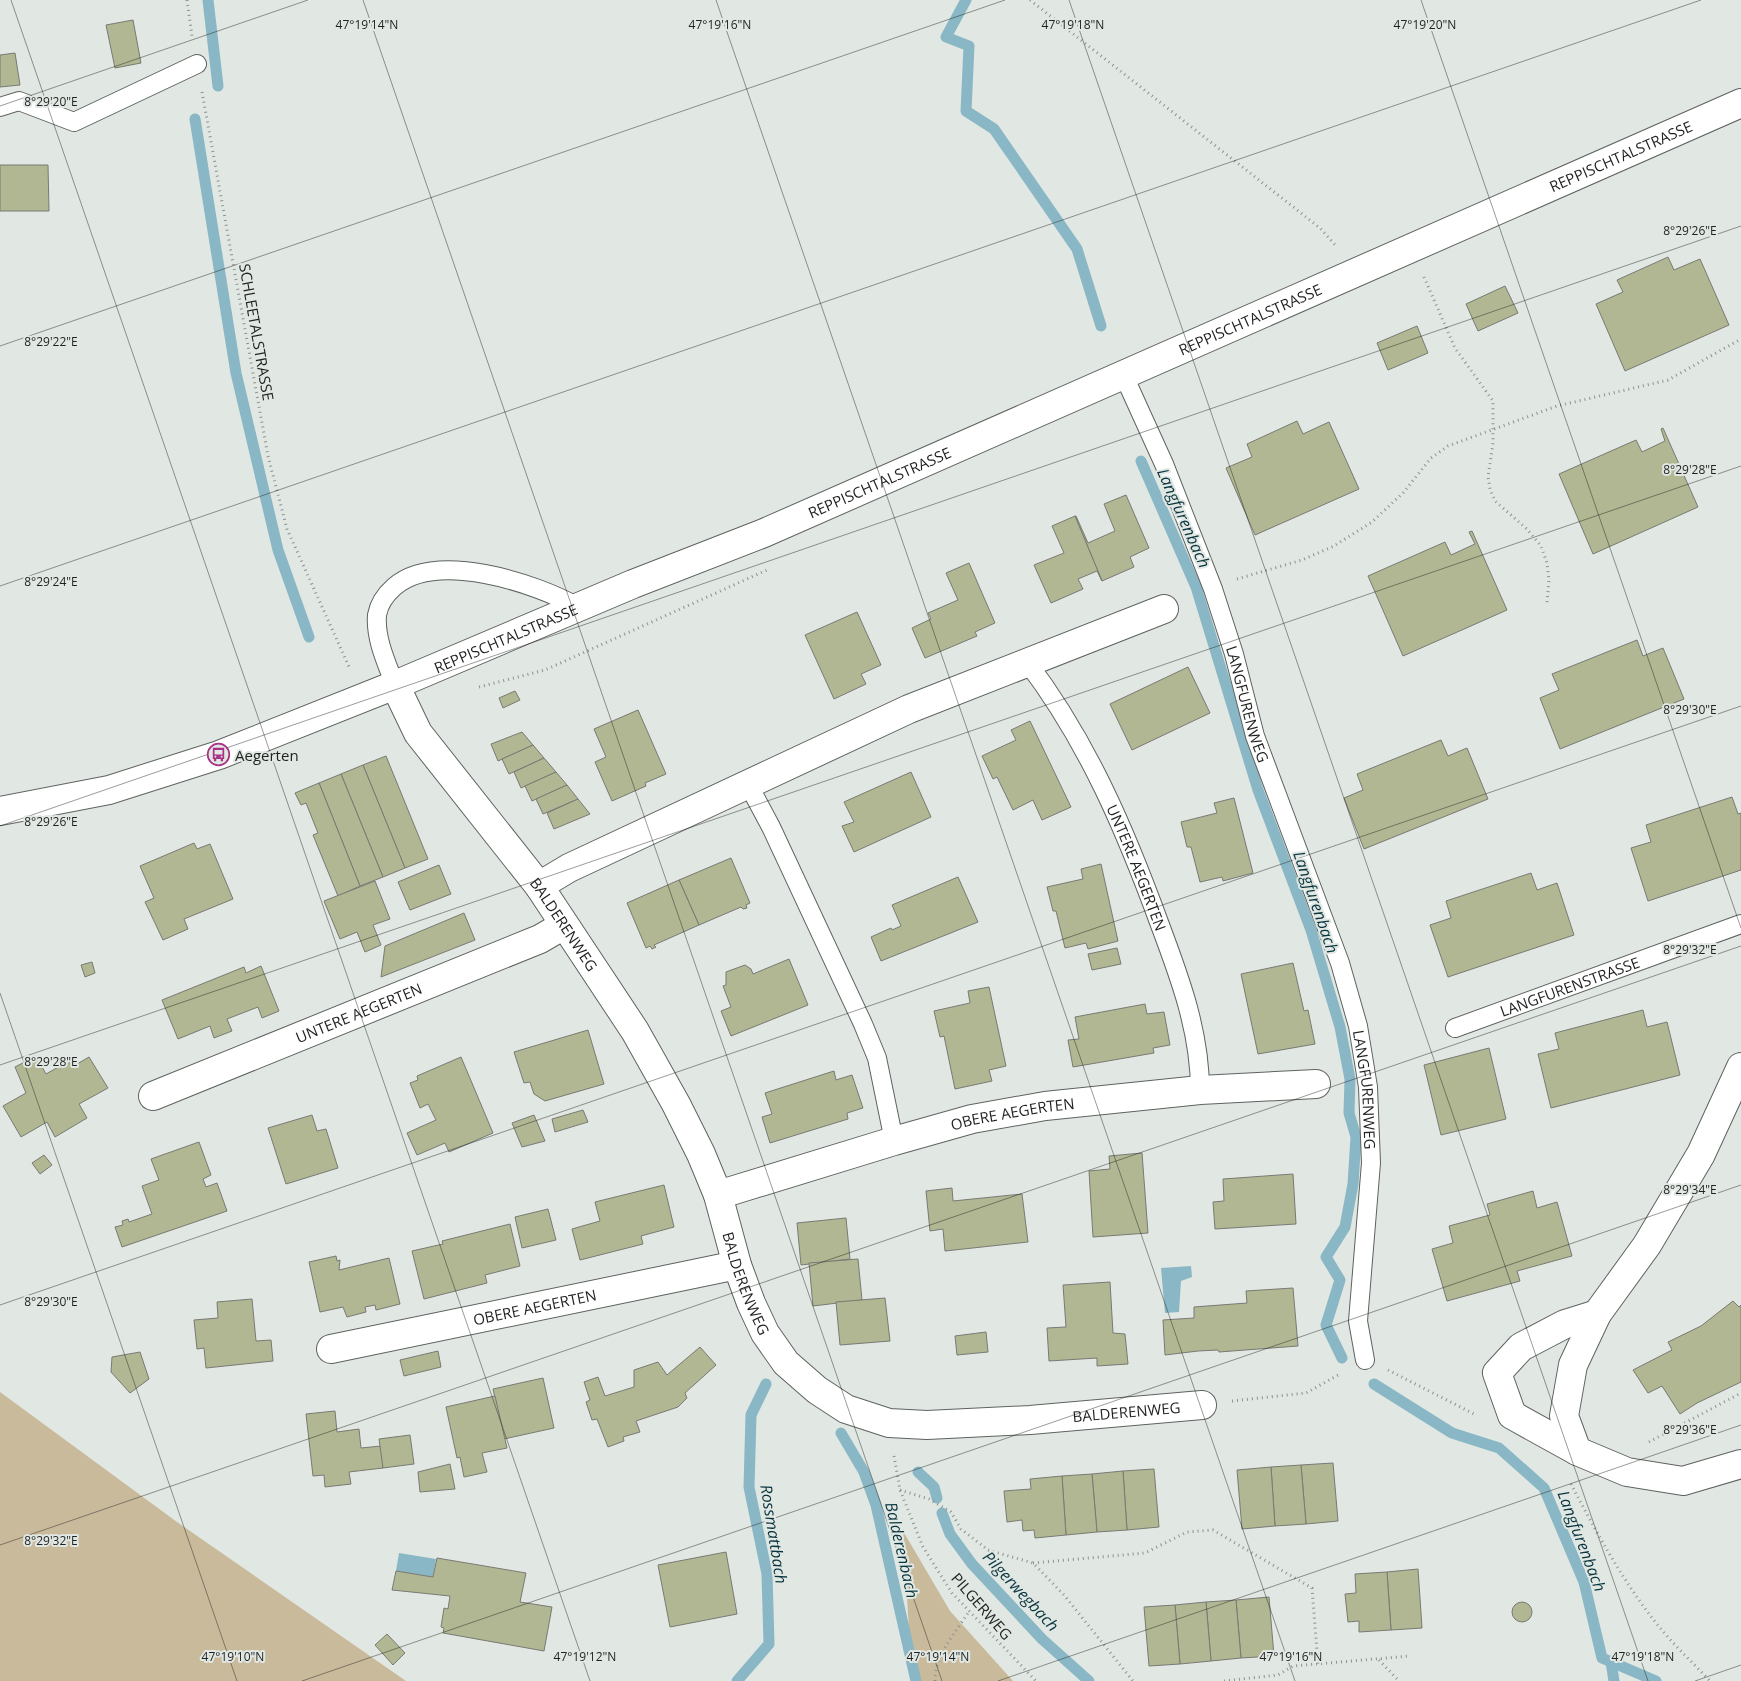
<svg xmlns="http://www.w3.org/2000/svg" width="1741" height="1681" viewBox="0 0 1741 1681" font-family="'Open Sans',sans-serif">
<rect width="100%" height="100%" fill="#e1e7e2"/>
<g fill="#caba9c">
<path d="M0,1392L177,1522L406,1681H0Z"/>
<path d="M903,1531L950,1611L1013,1681H912Z"/>
</g>
<g fill="#8ab7c5">
<path d="M1191,1266L1192,1277L1181,1281L1179,1312L1165,1313L1161,1268Z"/>
<path d="M399,1553L436,1559L433,1577L396,1571Z"/>
</g>
<g fill="none" stroke-linecap="round" stroke-linejoin="round">
<g stroke="#8ab7c5" stroke-width="11">
<path d="M208,0L218,86"/>
<path d="M966,0L946,37L969,46L966,111L994,129L1077,249L1101,326"/>
<path d="M195,119L236,373L278,550L309,637"/>
<path d="M1141,461L1196,587L1258,790L1311,930L1340,1027L1350,1079L1349,1113L1356,1137L1353,1184L1345,1227L1326,1257L1340,1280L1326,1325L1342,1358"/>
<path d="M1374,1384L1452,1433L1499,1448L1544,1488L1584,1582L1602,1658L1656,1681"/>
<path d="M841,1433L864,1472L876,1505L916,1681"/>
<path d="M918,1472L934,1487L937,1498"/>
<path d="M942,1513L950,1534L972,1564L1042,1639L1089,1681"/>
<path d="M1611,1662L1614,1681"/>
<path d="M737,1681L769,1644L767,1574L749,1487L751,1415L766,1384"/>
</g>
</g>
<g fill="#b0b792" stroke="#797a74">
<path d="M133,20L141,63L115,68L106,25Z"/>
<path d="M15,53L20,85L0,87V55Z"/>
<path d="M0,165H48L49,211H0Z"/>
<path d="M1668,257L1674,270L1700,259L1729,325L1625,371L1596,304L1623,292L1617,280Z"/>
<path d="M1505,286L1518,313L1478,331L1466,304Z"/>
<path d="M1417,326L1428,353L1388,370L1377,343Z"/>
<path d="M1297,421L1303,434L1329,422L1359,489L1255,535L1226,468L1252,457L1247,444Z"/>
<path d="M1663,428L1698,507L1593,554L1559,474L1636,440L1642,452L1665,441L1661,429Z"/>
<path d="M1126,495L1149,548L1130,557L1134,567L1102,581L1075,516H1076L1088,543L1115,531L1104,504Z"/>
<path d="M1075,516L1102,581L1097,571L1078,579L1083,589L1051,603L1034,565L1064,553L1052,526Z"/>
<path d="M1472,531L1507,610L1403,656L1368,576L1445,542L1451,555L1475,544L1469,532Z"/>
<path d="M969,563L995,623L975,632L977,636L925,658L912,628L931,619L928,613L958,600L946,573Z"/>
<path d="M857,612L881,665L861,674L866,684L834,699L805,635Z"/>
<path d="M1637,640L1643,656L1663,648L1684,699L1560,749L1540,698L1559,690L1552,674Z"/>
<path d="M1188,667L1210,713L1132,750L1110,704Z"/>
<path d="M515,691L520,700L503,708L499,698Z"/>
<path d="M638,710L666,774L645,783L646,786L612,801L595,762L606,757L594,729Z"/>
<path d="M1030,721L1071,807L1042,820L1033,800L1013,810L997,777L993,779L982,756L1016,740L1011,730Z"/>
<path d="M522,732L533,745L498,761L491,744Z"/>
<path d="M1441,740L1448,756L1467,748L1488,799L1364,849L1344,798L1363,790L1357,774Z"/>
<path d="M533,745L544,758L509,774L502,759Z"/>
<path d="M386,756L428,859L405,868L363,765Z"/>
<path d="M544,758L556,772L521,788L514,772Z"/>
<path d="M363,765L405,868L383,877L341,774Z"/>
<path d="M556,772L567,785L532,801L525,786Z"/>
<path d="M911,772L931,817L854,852L842,826L854,822L844,802Z"/>
<path d="M341,774L383,877L360,886L319,783Z"/>
<path d="M319,783L360,886L338,896L313,835L318,833L306,803L301,805L295,793Z"/>
<path d="M567,785L578,799L543,814L536,799Z"/>
<path d="M1732,797L1738,814L1741,813V870L1648,901L1631,848L1651,842L1646,825Z"/>
<path d="M1234,798L1253,873L1223,881L1222,877L1200,882L1191,847H1187L1181,822L1217,813L1214,803Z"/>
<path d="M578,799L590,814L554,829L547,813Z"/>
<path d="M194,843L197,849L210,844L233,899L184,919L188,929L163,940L145,902L154,898L140,866Z"/>
<path d="M731,858L750,903L746,905L747,908L743,909L741,907L699,925L679,880Z"/>
<path d="M1101,864L1118,941L1088,949L1086,943L1065,948L1056,911H1053L1047,887L1083,879L1081,869Z"/>
<path d="M439,865L451,894L410,910L398,882Z"/>
<path d="M1531,873L1537,890L1557,883L1574,935L1448,977L1430,925L1451,918L1446,901Z"/>
<path d="M958,877L978,922L881,961L871,937L891,928L892,930L901,926L892,905Z"/>
<path d="M679,880L699,925L654,945L656,947L652,949L650,946L646,948L627,903Z"/>
<path d="M375,881L390,919L373,925L381,945L365,952L357,932L340,939L324,901Z"/>
<path d="M464,913L475,940L381,977L385,946Z"/>
<path d="M1117,948L1121,964L1092,970L1088,954Z"/>
<path d="M789,959L808,1005L731,1036L721,1011L731,1007L723,986L726,985V972L745,965L751,969L753,974Z"/>
<path d="M92,962L95,973L85,977L81,965Z"/>
<path d="M1293,963L1304,1011L1308,1010L1315,1044L1258,1054L1241,974Z"/>
<path d="M261,966L279,1011L262,1018L258,1007L227,1019L232,1031L214,1038L210,1026L178,1039L162,1000L244,967L246,973Z"/>
<path d="M989,987L1006,1066L989,1070L992,1081L955,1089L944,1036L940,1037L934,1011L970,1003L968,991Z"/>
<path d="M1145,1004L1147,1014L1164,1012L1170,1045L1153,1048L1154,1053L1073,1067L1068,1040L1079,1039L1075,1017Z"/>
<path d="M1643,1010L1647,1027L1667,1022L1680,1075L1551,1108L1538,1054L1559,1049L1555,1033Z"/>
<path d="M588,1030L604,1084L545,1101L534,1094L530,1082L524,1083L514,1052Z"/>
<path d="M1489,1048L1506,1119L1441,1135L1424,1065Z"/>
<path d="M36,1056L46,1074L69,1061L72,1067L89,1057L108,1088L79,1104L87,1118L55,1137L47,1122L21,1137L3,1106L26,1093L15,1067Z"/>
<path d="M461,1057L493,1133L449,1152L445,1143L417,1155L407,1133L436,1120L428,1104L420,1108L410,1083L418,1080L417,1076Z"/>
<path d="M834,1071L836,1080L852,1075L863,1108L847,1113L848,1119L770,1143L762,1117L772,1114L765,1093Z"/>
<path d="M583,1110L588,1122L555,1132L552,1119Z"/>
<path d="M312,1115L317,1131L326,1129L338,1168L286,1184L268,1128Z"/>
<path d="M534,1115L545,1141L522,1147L512,1123Z"/>
<path d="M199,1142L211,1175L203,1179L206,1187L217,1183L227,1211L122,1247L115,1227L123,1225L122,1221L128,1219L129,1222L152,1214L142,1186L159,1180L151,1159Z"/>
<path d="M1142,1153L1148,1233L1093,1237L1089,1171L1110,1169L1109,1156Z"/>
<path d="M44,1155L52,1165L40,1174L32,1163Z"/>
<path d="M1293,1174L1296,1224L1215,1229L1213,1202L1224,1201L1223,1179Z"/>
<path d="M664,1185L674,1227L641,1236L643,1244L580,1260L572,1229L600,1221L595,1202Z"/>
<path d="M952,1188L953,1201L1022,1194L1028,1242L945,1251L943,1229L930,1231L926,1191Z"/>
<path d="M1533,1191L1537,1208L1557,1202L1572,1256L1517,1271L1520,1281L1447,1301L1432,1249L1453,1243L1449,1226L1490,1215L1487,1204Z"/>
<path d="M548,1209L556,1240L522,1248L515,1217Z"/>
<path d="M846,1218L850,1259L801,1265L797,1223Z"/>
<path d="M510,1224L520,1266L485,1275L487,1283L424,1299L412,1251L443,1244L442,1241Z"/>
<path d="M336,1256L337,1261L340,1260L339,1270L389,1258L400,1304L376,1310L375,1305L365,1307L366,1312L347,1317L343,1307L320,1312L309,1262Z"/>
<path d="M858,1259L862,1300L813,1306L809,1263Z"/>
<path d="M1110,1282L1113,1333L1125,1334L1128,1364L1097,1366V1358L1049,1361L1047,1328L1066,1327L1063,1285Z"/>
<path d="M1293,1288L1298,1346L1219,1352L1218,1350L1198,1351L1165,1355L1163,1320L1194,1318V1307L1247,1303L1246,1291Z"/>
<path d="M885,1298L890,1341L840,1345L836,1302Z"/>
<path d="M252,1299L256,1341L271,1340L273,1361L206,1368L204,1348L197,1349L194,1320L218,1318L217,1302Z"/>
<path d="M1733,1301L1739,1307L1741,1305V1382L1697,1403L1680,1414L1662,1386L1648,1393L1633,1370L1672,1350L1668,1342L1701,1326Z"/>
<path d="M986,1332L988,1352L957,1355L955,1336Z"/>
<path d="M700,1347L716,1365L685,1393L687,1398L678,1407L636,1421L640,1432L623,1437L624,1441L608,1447L597,1419L592,1420L586,1402L590,1400L584,1382L598,1377L605,1396L634,1387V1370L658,1362L667,1375Z"/>
<path d="M438,1351L441,1367L404,1376L400,1360Z"/>
<path d="M140,1352L149,1379L130,1393L111,1372L112,1357Z"/>
<path d="M543,1378L554,1428L504,1439L493,1389Z"/>
<path d="M495,1396L507,1448L482,1453L487,1472L464,1477L460,1457L457,1458L446,1407Z"/>
<path d="M335,1411L337,1432L359,1429L361,1448L381,1446L383,1468L349,1472L351,1484L325,1487L324,1475L313,1476L306,1414Z"/>
<path d="M410,1435L414,1464L383,1468L379,1439Z"/>
<path d="M1333,1463L1338,1521L1306,1524L1301,1465Z"/>
<path d="M450,1464L455,1489L420,1492L418,1472Z"/>
<path d="M1301,1465L1306,1524L1275,1526L1271,1467Z"/>
<path d="M1271,1467L1275,1526L1242,1529L1237,1470Z"/>
<path d="M1154,1469L1159,1527L1127,1530L1123,1471Z"/>
<path d="M1123,1471L1127,1530L1097,1532L1092,1474Z"/>
<path d="M1092,1474L1097,1532L1066,1535L1062,1476Z"/>
<path d="M1062,1476L1066,1535L1035,1538L1034,1530L1023,1531L1022,1520L1007,1522L1004,1491L1031,1489L1030,1479Z"/>
<path d="M726,1552L737,1614L670,1627L658,1565Z"/>
<path d="M437,1558L526,1573L520,1602L552,1607L544,1651L443,1633L444,1628L441,1627L444,1608L448,1609L450,1596L392,1590L396,1571L433,1577Z"/>
<path d="M1418,1569L1422,1628L1391,1630L1387,1572Z"/>
<path d="M1387,1572L1391,1630L1359,1632V1621L1348,1622L1345,1594L1356,1593L1355,1574Z"/>
<path d="M1269,1597L1274,1656L1241,1658L1236,1600Z"/>
<path d="M1236,1600L1241,1658L1211,1661L1206,1602Z"/>
<path d="M1206,1602L1211,1661L1180,1664L1175,1605Z"/>
<circle cx="1522" cy="1612" r="10"/>
<path d="M1175,1605L1180,1664L1149,1666L1144,1607Z"/>
<path d="M387,1634L405,1653L393,1665L375,1645Z"/>
</g>
<g fill="none" stroke-linecap="round" stroke-linejoin="round">
<defs>
<g id="lane">
<path d="M0,107L19,101L74,122L197,64"/>
<path id="s1" d="M1124,376L1164,464L1213,589L1234,654L1255,736L1340,963L1358,1026L1368,1087L1371,1163L1358,1321L1365,1360"/>
<path id="s2" d="M1027,662C1088,742 1126,832 1160,925C1180,978 1200,1032 1200,1090"/>
<path d="M395,685C387,664 375,639 377,615C379,604 386,594 394,587C436,550 535,583 578,607"/>
<path d="M748,784L771,827L863,1024L877,1058L894,1141"/>
<path id="s3" d="M1455,1028L1741,924"/>
</g>
<g id="street">
<path id="s4" d="M395,685L418,733L539,886L635,1031L676,1104L701,1154L718,1195L737,1265L751,1303L765,1333L786,1363L817,1390L846,1409L889,1423L927,1425L1030,1420L1202,1405"/>
<path d="M539,886L569,868L909,709L1164,609"/>
<path d="M1741,1067L1701,1154L1647,1245L1597,1314L1573,1365L1564,1416L1577,1451L1627,1472L1683,1481L1741,1464"/>
<path id="s5" d="M153,1096L540,939L564,925"/>
<path id="s6" d="M718,1195L894,1141L972,1119L1045,1106L1200,1090L1316,1084"/>
<path id="s7" d="M331,1349L737,1265"/>
<path d="M1577,1451L1512,1415L1497,1373L1521,1347L1565,1324L1597,1314"/>
</g>
<g id="secondary">
<path id="s8" d="M0,811L109,790L219,755L395,685L633,584L764,533L1741,103"/>
</g>
</defs>
<use href="#lane" stroke="#5e635f" stroke-width="20"/>
<use href="#street" stroke="#5e635f" stroke-width="30"/>
<use href="#secondary" stroke="#5e635f" stroke-width="30"/>
<g stroke="#8e928f" stroke-width="3" stroke-dasharray="1 4" stroke-linecap="butt">
<path d="M187,0L192,36"/>
<path d="M1030,0L1320,228L1336,246"/>
<path d="M202,92L268,456L287,529L350,669"/>
<path d="M1424,277L1455,348L1493,401V443L1488,477L1490,489L1495,501L1527,529L1541,546L1547,563L1549,580L1547,603"/>
<path d="M1237,579L1302,560L1334,546L1372,522L1403,493L1431,458L1448,446L1557,406L1668,380L1741,339"/>
<path d="M479,687L545,670L767,570"/>
<path d="M1388,1370L1476,1415"/>
<path d="M1232,1401L1306,1393L1340,1374"/>
<path d="M1649,1442L1741,1393"/>
<path d="M894,1456L900,1490L923,1547L952,1593L1036,1681"/>
<path d="M1571,1484C1597,1534 1630,1594 1667,1636C1681,1652 1696,1666 1710,1681"/>
<path d="M900,1490L929,1499L951,1512L961,1529L988,1550L1033,1563L1064,1595L1133,1681"/>
<path d="M1033,1563L1145,1553L1187,1532L1213,1530L1312,1588L1318,1664"/>
<path d="M1379,1660L1399,1681"/>
<path d="M935,1681C935,1656 955,1633 968,1613"/>
<path d="M1224,1681L1278,1675L1293,1666L1410,1656"/>
</g>
<use href="#lane" stroke="#fff" stroke-width="18"/>
<use href="#street" stroke="#fff" stroke-width="28"/>
<use href="#secondary" stroke="#fff" stroke-width="28"/>
</g>
<path fill="none" stroke="#1f2120" stroke-width="1" stroke-opacity="0.45" d="M11,0L590,1681M363,0L942,1681M716,0L1295,1681M1069,0L1648,1681M1421,0L1741,928M0,106L308,0M0,346L1005,0M0,586L1701,0M0,826L1741,226M0,993L237,1681M0,1065L1741,466M0,1305L1741,706M0,1545L1741,946M302,1681L1741,1185M998,1681L1741,1425M1695,1681L1741,1665"/>
<defs>
<symbol id="bus-ring" viewBox="-11 -11 22 22"><circle r="9.5" fill="#e1e7e2" stroke="#aa3186" stroke-width="1.5"/><path d="M-5-6H5V4H4V6H2V4H-2V6H-4V4H-5ZM-3.5-4V0h7V-4ZM-3.5 1.2v1.5H-2V1.2ZM2 1.2v1.5H3.5V1.2Z" fill="#aa3186"/></symbol>
</defs>
<g fill-rule="evenodd">
<use href="#bus-ring" x="206" y="742" width="25" height="25"/>
</g>
<g text-anchor="middle" dominant-baseline="central" stroke-width="4" stroke-linejoin="round" paint-order="stroke">
<g font-size="15" fill="#1f2120" stroke="#e1e7e2">
<text stroke="none"><textPath href="#s8" startOffset="1751">REPPISCHTALSTRASSE</textPath></text>
<text stroke="none"><textPath href="#s8" startOffset="1346">REPPISCHTALSTRASSE</textPath></text>
<text transform="translate(257 332) rotate(80)">SCHLEETALSTRASSE</text>
<text stroke="none"><textPath href="#s8" startOffset="941">REPPISCHTALSTRASSE</textPath></text>
<text stroke="none"><textPath href="#s8" startOffset="536">REPPISCHTALSTRASSE</textPath></text>
<text stroke="none"><textPath href="#s1" startOffset="351">LANGFURENWEG</textPath></text>
<text stroke="none"><textPath href="#s2" startOffset="234">UNTERE AEGERTEN</textPath></text>
<text stroke="none"><textPath href="#s4" startOffset="294">BALDERENWEG</textPath></text>
<text stroke="none"><textPath href="#s3" startOffset="122">LANGFURENSTRASSE</textPath></text>
<text stroke="none"><textPath href="#s5" startOffset="222">UNTERE AEGERTEN</textPath></text>
<text stroke="none"><textPath href="#s1" startOffset="756">LANGFURENWEG</textPath></text>
<text stroke="none"><textPath href="#s6" startOffset="306">OBERE AEGERTEN</textPath></text>
<text stroke="none"><textPath href="#s4" startOffset="699">BALDERENWEG</textPath></text>
<text stroke="none"><textPath href="#s7" startOffset="208">OBERE AEGERTEN</textPath></text>
<text stroke="none"><textPath href="#s4" startOffset="1148">BALDERENWEG</textPath></text>
<text transform="translate(982 1606) rotate(49)">PILGERWEG</text>
</g>
<g font-size="15" fill="#1f2120" stroke="#e1e7e2" text-anchor="start">
<text x="235" y="755">Aegerten</text>
</g>
<g font-size="16" font-style="italic" fill="#07333e" stroke="#e1e7e2">
<text transform="translate(1184 518) rotate(66)">Langfurenbach</text>
<text transform="translate(1316 902) rotate(71)">Langfurenbach</text>
<text transform="translate(774 1534) rotate(81)">Rossmattbach</text>
<text transform="translate(1582 1541) rotate(69)">Langfurenbach</text>
<text transform="translate(902 1550) rotate(77)">Balderenbach</text>
<text transform="translate(1021 1591) rotate(47)">Pilgerwegbach</text>
</g>
</g>
<g font-size="12" text-anchor="middle" fill="#1f2120" stroke="#e1e7e2" stroke-width="4" stroke-linejoin="round" paint-order="stroke">
<text x="367" y="29">47°19'14"N</text>
<text x="720" y="29">47°19'16"N</text>
<text x="1073" y="29">47°19'18"N</text>
<text x="1425" y="29">47°19'20"N</text>
<text x="51" y="106">8°29'20"E</text>
<text x="1690" y="235">8°29'26"E</text>
<text x="51" y="346">8°29'22"E</text>
<text x="1690" y="474">8°29'28"E</text>
<text x="51" y="586">8°29'24"E</text>
<text x="1690" y="714">8°29'30"E</text>
<text x="51" y="826">8°29'26"E</text>
<text x="1690" y="954">8°29'32"E</text>
<text x="51" y="1066">8°29'28"E</text>
<text x="1690" y="1194">8°29'34"E</text>
<text x="51" y="1306">8°29'30"E</text>
<text x="1690" y="1434">8°29'36"E</text>
<text x="51" y="1545">8°29'32"E</text>
<text x="233" y="1661">47°19'10"N</text>
<text x="585" y="1661">47°19'12"N</text>
<text x="938" y="1661">47°19'14"N</text>
<text x="1291" y="1661">47°19'16"N</text>
<text x="1643" y="1661">47°19'18"N</text>
</g>
</svg>
